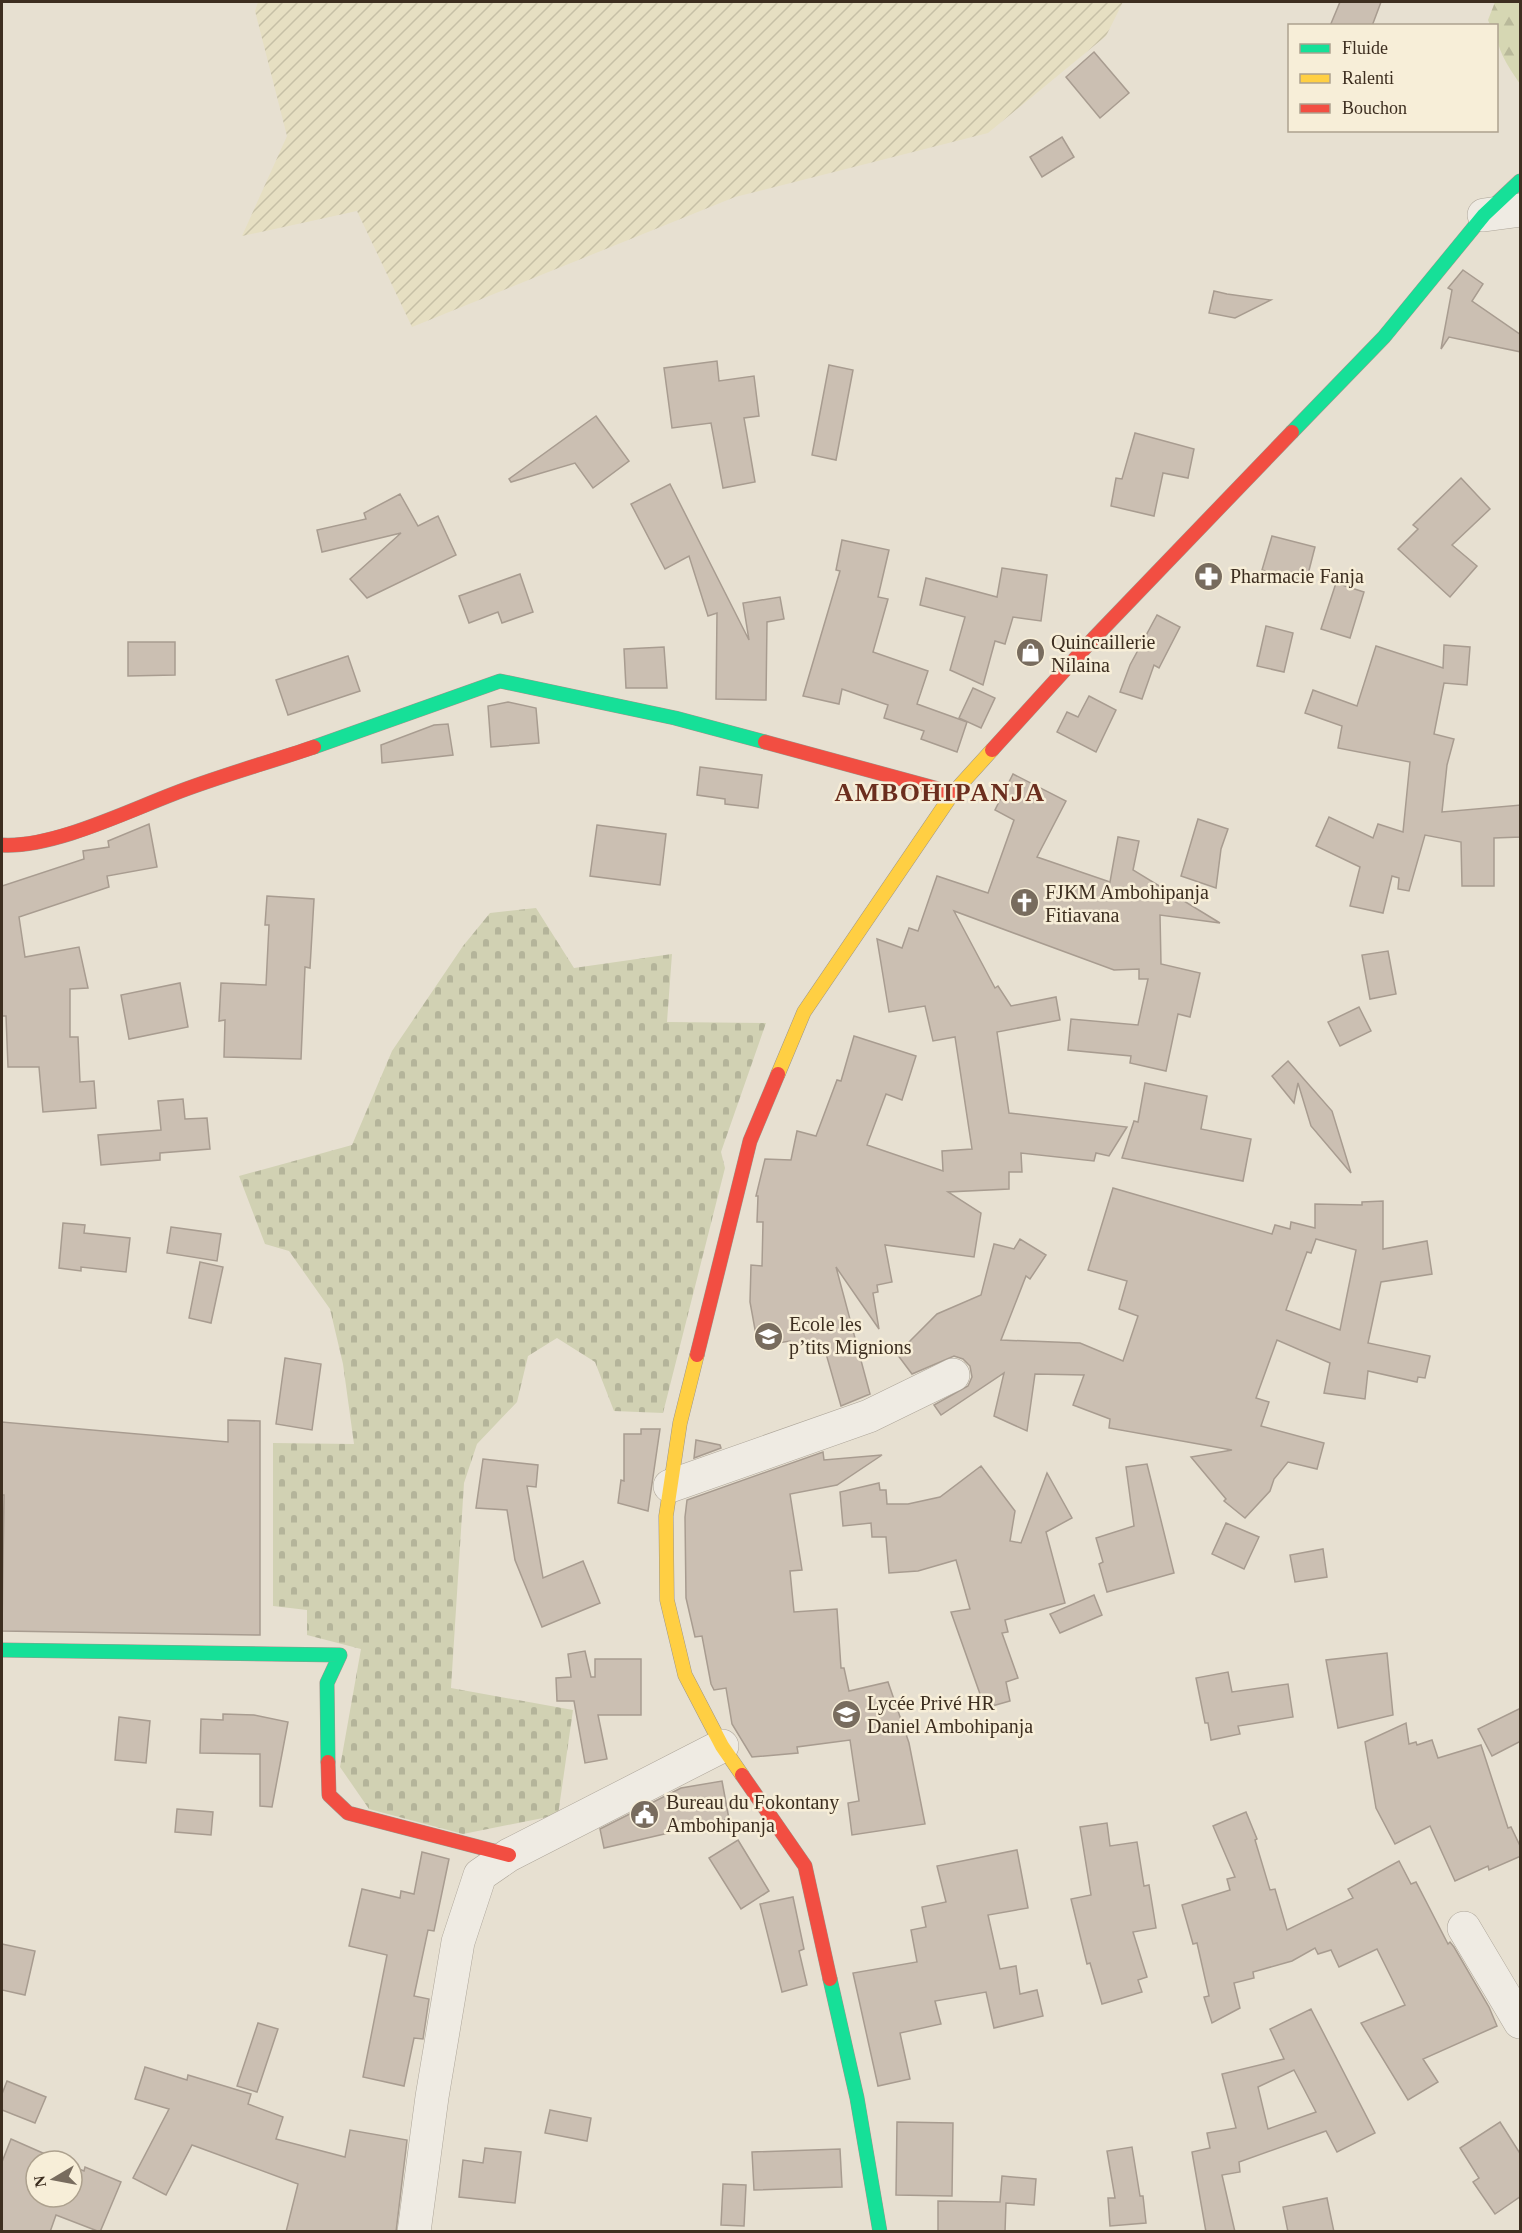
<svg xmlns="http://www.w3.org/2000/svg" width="1522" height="2233" viewBox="0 0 1522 2233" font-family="Georgia,serif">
<defs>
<pattern id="farmland-furrows" width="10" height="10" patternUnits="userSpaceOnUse" patternTransform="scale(1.5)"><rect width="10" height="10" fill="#e6dfc2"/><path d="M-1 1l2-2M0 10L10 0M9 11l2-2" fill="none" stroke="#c6c0a6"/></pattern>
<pattern id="forest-firs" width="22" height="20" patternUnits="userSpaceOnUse" patternTransform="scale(1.5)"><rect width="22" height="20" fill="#d6d7b3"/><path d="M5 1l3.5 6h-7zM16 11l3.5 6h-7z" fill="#b9b99a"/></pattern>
<pattern id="cemetery-stones" width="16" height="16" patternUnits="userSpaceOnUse" patternTransform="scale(1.5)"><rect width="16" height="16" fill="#d1d1b3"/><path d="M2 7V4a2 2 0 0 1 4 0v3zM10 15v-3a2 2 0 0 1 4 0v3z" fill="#b4b49a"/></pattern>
</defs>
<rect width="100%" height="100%" fill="#e7e0d1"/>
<path fill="url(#farmland-furrows)" d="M258,2H1123L1106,36L988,133L735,197L412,327L357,211L242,236L287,136L255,11Z"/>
<path fill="url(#forest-firs)" d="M1495,2H1520V84C1507,64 1496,50 1496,26L1490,25L1488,20Z"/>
<path fill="url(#cemetery-stones)" d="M536,908L574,968L672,954L667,1022L766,1023L721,1152L725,1168L663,1413L614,1411L595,1362L557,1338L528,1356L517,1402L477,1444L464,1483L451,1688L573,1710L558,1815L463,1834L369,1809L340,1767L361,1649L307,1635V1610L273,1606V1443L354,1444L343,1364L330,1309L289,1251L265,1244L239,1176L352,1145L392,1051L463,946L490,913Z"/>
<g fill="#cbbfb2" stroke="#a89c90" stroke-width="1.5" fill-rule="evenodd">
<path d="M1340,2H1381L1372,26H1330Z"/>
<path d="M1094,52L1129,93L1100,118L1066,77Z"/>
<path d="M1062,137L1074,157L1042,177L1030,157Z"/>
<path d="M1463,270L1483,284L1472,301L1521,335V352L1449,337L1441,349L1452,290L1448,288Z"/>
<path d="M1214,291L1227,294L1271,300L1235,318L1209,313Z"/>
<path d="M717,361L719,381L754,376L759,416L744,418L755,482L723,488L711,423L672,428L664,368Z"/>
<path d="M829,365L853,370L836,460L812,455Z"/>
<path d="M596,416L629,461L593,488L575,463L511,482L509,479Z"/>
<path d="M1135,433L1194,449L1188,478L1163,473L1154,516L1111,506L1116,478L1122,479Z"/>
<path d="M1461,478L1490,509L1452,545L1477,566L1450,597L1398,549L1418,529L1413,525Z"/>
<path d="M670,484L749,640L743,603L780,597L784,619L767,622L766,700L716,699L717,613L708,616L689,556L665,569L631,504Z"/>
<path d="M400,494L418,526L438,516L456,555L367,598L350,579L401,533L322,552L317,530L366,519L364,513Z"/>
<path d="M1272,536L1315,547L1306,582L1262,570Z"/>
<path d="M842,540L889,550L878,597L888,599L873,652L928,671L917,704L967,722L957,752L921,739L924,731L884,718L888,705L842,689L839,704L803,696L840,571L836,570Z"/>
<path d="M1002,568L1047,575L1041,621L1013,617L1005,644L995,641L983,685L950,670L965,617L920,605L926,578L997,597Z"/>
<path d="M520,574L533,612L502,623L498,612L469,623L459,596Z"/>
<path d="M1336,583L1364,592L1350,638L1321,629Z"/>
<path d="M1157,615L1180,627L1159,668L1154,665L1142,699L1120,692L1130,665Z"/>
<path d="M1266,626L1293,633L1284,672L1257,666Z"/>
<path d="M128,642H175V675L128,676Z"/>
<path d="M1444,645L1470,647L1467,685L1444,683L1434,734L1454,739L1447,765L1442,812L1521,805V837L1494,838V886H1462L1461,842L1425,835L1409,891L1398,889L1399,878L1392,876L1383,913L1350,906L1360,867L1316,846L1329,817L1373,838L1378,824L1403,832L1410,762L1338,748L1342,726L1305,713L1313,690L1357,706L1376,646L1443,668Z"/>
<path d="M664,647L667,688H626L624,649Z"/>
<path d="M348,656L360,691L288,715L276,680Z"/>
<path d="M973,688L995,698L981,728L959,718Z"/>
<path d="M1089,696L1116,710L1096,752L1057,732L1067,712L1078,717Z"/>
<path d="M508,702L536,708L539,743L491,747L488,706Z"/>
<path d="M448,724L453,755L382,763L381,745L434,725Z"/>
<path d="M700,767L762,775L758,808L725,804V799L697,795Z"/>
<path d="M1013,774L1066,801L1037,857L1110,882L1118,837L1139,841L1133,870L1220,923L1160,915L1161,964L1200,973L1190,1017L1178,1014L1166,1071L1130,1063L1131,1056L1068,1050L1071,1019L1138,1025L1148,979H1139V969L1114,970L954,911L995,988L998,986L1011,1006L1056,997L1060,1020L997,1032L1009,1113L1127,1127L1109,1156L1096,1153L1094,1161L1021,1153L1022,1172H1009V1189L948,1192L981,1213L974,1257L885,1245L892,1282L877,1285L878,1292L873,1293L879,1329L836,1267L870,1394L841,1406L823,1343L791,1346L790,1341L758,1346L750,1302L751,1265L762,1266L763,1222H757L758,1196H756L765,1159L791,1160L797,1131L816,1136L837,1080L841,1081L854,1036L916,1056L902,1100L886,1094L867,1145L943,1171L942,1151L972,1149L955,1037L933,1041L925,1006L889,1012L877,939L902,948L909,928L918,931L937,876L988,893L1014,820L995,810Z"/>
<path d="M1198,819L1228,829L1221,849L1216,888L1181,876Z"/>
<path d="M149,824L157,867L107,876L109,887L19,917L25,957L79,947L88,988L70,989V1037H78L80,1082L94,1081L96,1108L43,1112L39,1067H8L6,1016H2V886L84,859L83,851L109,847L108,841Z"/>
<path d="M597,825L666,834L660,885L590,876Z"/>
<path d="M267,896L314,899L310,968L305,967L301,1059L224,1057L225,1020L219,1021L221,983L266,985L269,925H265Z"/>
<path d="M1388,951L1396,994L1370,999L1362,955Z"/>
<path d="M180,983L188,1027L129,1039L121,995Z"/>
<path d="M1359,1007L1371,1031L1340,1046L1328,1022Z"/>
<path d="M1288,1061L1332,1111L1351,1173L1311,1126L1298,1083L1294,1103L1272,1076Z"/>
<path d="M1145,1083L1207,1096L1201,1129L1251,1139L1243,1181L1122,1158L1134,1121L1138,1122Z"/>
<path d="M183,1099L185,1119L207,1118L210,1149L160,1153V1160L101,1165L98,1135L161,1130L158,1101Z"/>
<path d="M1113,1188L1272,1234L1275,1225L1290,1229L1291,1222L1315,1228V1204L1362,1205V1202L1383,1201V1249L1427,1241L1432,1274L1381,1282L1368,1343L1430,1356L1425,1378L1418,1377L1417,1382L1368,1371L1365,1399L1324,1393L1330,1363L1277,1340L1256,1398L1269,1402L1261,1426L1324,1443L1317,1469L1288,1462L1274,1479L1270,1491L1245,1518L1224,1501L1226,1499L1191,1457L1232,1450L1109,1428L1110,1419L1073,1405L1084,1375L1035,1374L1027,1431L994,1416L1004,1373L941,1415L934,1405L968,1386L972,1377L970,1366L963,1359L954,1356L912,1374L897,1354L937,1314L981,1295L994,1244L1014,1249L1020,1239L1046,1255L1030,1279L1026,1276L1001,1340L1080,1343L1123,1361L1138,1316L1119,1309L1127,1281L1088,1270ZM1316,1239L1356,1250L1340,1330L1286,1310L1307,1252L1311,1253Z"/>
<path d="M63,1223L85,1225L84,1233L130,1238L126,1272L81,1267V1271L59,1268Z"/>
<path d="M171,1227L221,1234L217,1261L167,1253Z"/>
<path d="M200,1262L223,1267L211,1323L189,1318Z"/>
<path d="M285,1358L321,1364L312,1430L276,1424Z"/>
<path d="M228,1420L260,1421V1635L2,1631L4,1495H2V1422L228,1442Z"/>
<path d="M641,1429H660L648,1511L618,1503L621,1480L624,1481V1434H641Z"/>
<path d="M696,1440L720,1445L721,1448L694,1458Z"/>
<path d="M823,1452L824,1460L882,1455L837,1485L790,1494L802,1570L790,1571L794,1612L837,1609L841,1668H844L849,1691L888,1682L909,1743L925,1824L852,1835L848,1803L859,1801L850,1740L797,1747L798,1753L752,1757L732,1724L726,1688L714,1690L711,1684L702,1636L695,1637L686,1598L685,1517L687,1500Z"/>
<path d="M483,1459L538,1465L536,1487L527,1486L543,1578L583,1561L600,1603L542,1627L515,1560L507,1510L476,1508Z"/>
<path d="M1147,1464L1174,1573L1107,1592L1099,1564L1103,1562L1096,1538L1134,1526L1126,1467Z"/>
<path d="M981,1466L1015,1511L1010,1541L1021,1543L1047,1473L1072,1518L1046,1532L1065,1603L1005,1620L1008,1632L1002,1633L1018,1678L1006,1682L1010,1701L985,1708L951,1612L970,1609L956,1560L918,1571L889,1573L886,1537H872L871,1523L843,1526L840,1492L879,1483L880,1490H886L887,1504H908L940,1497Z"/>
<path d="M1226,1523L1259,1537L1244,1569L1212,1554Z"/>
<path d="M1323,1549L1327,1577L1295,1582L1290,1555Z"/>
<path d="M1094,1595L1102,1615L1060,1633L1050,1614Z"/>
<path d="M585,1651L591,1677H595V1659H641V1715H598L607,1759L585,1763L574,1701H557L556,1678L571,1677L568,1654Z"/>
<path d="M1387,1653L1393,1715L1338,1728L1326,1660Z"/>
<path d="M1228,1672L1232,1692L1288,1684L1293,1717L1238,1726L1240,1734L1211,1740L1208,1723H1205L1196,1678Z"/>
<path d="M1521,1708V1741L1492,1756L1478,1729Z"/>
<path d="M223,1714L254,1715L288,1722L272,1807L260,1806V1754L200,1753L201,1719L223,1720Z"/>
<path d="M119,1717L150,1721L146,1763L115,1760Z"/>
<path d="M1406,1723L1409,1744L1416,1742L1417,1745L1432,1740L1438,1758L1481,1745L1508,1828L1511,1827L1521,1848V1856L1489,1870L1488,1866L1455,1881L1430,1826L1395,1844L1376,1808L1365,1742Z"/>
<path d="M722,1781L729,1819L604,1848L600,1829L681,1788Z"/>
<path d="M177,1809L213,1812L211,1835L175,1832Z"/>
<path d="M1246,1812L1257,1839L1255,1840L1270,1890L1275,1889L1287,1930L1353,1898L1348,1889L1399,1861L1411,1884L1416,1882L1448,1944L1450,1942L1454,1947L1489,2007L1497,2026L1423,2059L1438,2082L1408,2100L1361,2023L1405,2005L1377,1949L1339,1967L1331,1950L1318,1954L1315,1948L1292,1961L1253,1972L1254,1978L1234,1983L1240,2008L1212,2023L1204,1997L1209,1996L1197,1943L1193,1944L1182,1905L1230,1890L1227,1879L1235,1877L1213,1826Z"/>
<path d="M1107,1823L1110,1846L1137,1842L1144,1886L1149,1885L1156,1928L1133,1932L1147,1977L1138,1980L1142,1992L1102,2004L1090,1963L1087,1964L1071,1899L1091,1895L1080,1827Z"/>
<path d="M738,1840L769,1891L741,1909L709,1858Z"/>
<path d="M1017,1850L1028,1908L988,1915L1000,1969L1016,1966L1020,1994L1037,1990L1043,2016L994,2028L986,1992L935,2001L941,2024L900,2033L910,2079L878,2086L853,1973L917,1962L911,1930L926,1927L922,1907L946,1902L937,1866Z"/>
<path d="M422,1852L449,1859L434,1931L428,1930L414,1996L429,1999L423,2039L414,2038L404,2086L363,2077L387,1955L349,1946L362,1889L400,1898L401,1891L414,1894Z"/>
<path d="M793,1897L804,1949L799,1951L807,1985L782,1992L760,1904Z"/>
<path d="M2,1944L35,1951L25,1995L2,1990Z"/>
<path d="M1311,2009L1375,2133L1337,2152L1326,2131L1239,2162L1240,2172L1222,2175L1235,2232H1206L1192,2152L1210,2148L1207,2133L1236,2128L1222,2074L1284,2059L1270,2029ZM1294,2070L1316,2112L1268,2129L1258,2087Z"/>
<path d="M258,2023L278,2029L257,2092L237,2086Z"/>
<path d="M145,2067L187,2080L188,2075L251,2094L248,2104L283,2117L276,2139L345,2157L350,2130L407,2140L396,2232H286L298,2184L192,2145L166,2195L133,2178L169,2109L135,2099Z"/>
<path d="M7,2081L46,2097L35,2123L2,2110V2094Z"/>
<path d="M550,2110L591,2118L587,2141L545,2133Z"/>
<path d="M897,2122L953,2123L952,2196L896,2195Z"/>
<path d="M1500,2122L1521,2155V2196L1495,2214L1473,2182L1479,2178L1460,2148Z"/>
<path d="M11,2139L61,2161H36V2197H72V2166L84,2171L85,2167L121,2182L100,2232L56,2215L50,2232H2V2162Z"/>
<path d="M1132,2147L1140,2196H1143L1146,2223L1110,2226L1108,2198H1115L1107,2151Z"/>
<path d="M485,2148L521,2152L515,2203L459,2197L463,2160L483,2163Z"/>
<path d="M840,2149L842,2187L754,2190L752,2152Z"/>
<path d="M1002,2176L1036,2179L1034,2205L1006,2203L1005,2232H938V2201L1000,2202Z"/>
<path d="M723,2184L746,2185L744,2226L721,2225Z"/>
<path d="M1327,2198L1334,2232H1288L1283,2207Z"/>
</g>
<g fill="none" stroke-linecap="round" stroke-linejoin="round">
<defs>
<g id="street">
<path d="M1484,215L1520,210"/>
<path d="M670,1486L869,1416L953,1375"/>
<path d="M1464,1928L1520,2022"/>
<path d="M414,2232L432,2097L458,1942L480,1875L509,1855L722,1746"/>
</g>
<g id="fast">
<path d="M1292,432L1384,337L1484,215L1520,181"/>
<path d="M314,747L500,681L675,718L765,742"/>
<path d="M2,1650L340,1655L327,1683L328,1762"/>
<path d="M830,1979L857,2098L880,2232"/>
</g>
<g id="slow">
<path d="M778,1074L804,1012L953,793L992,750"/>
<path d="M697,1355L680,1423L666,1516L667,1600L685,1675L722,1746L742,1775"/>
</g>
<g id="jam">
<path d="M765,742L953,793"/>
<path d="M992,750L1094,638L1292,432"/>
<path d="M2,845C52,848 126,812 173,794C219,776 267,763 314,747"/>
<path d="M697,1355L750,1141L778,1074"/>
<path d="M328,1762L329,1795L348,1813L509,1855"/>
<path d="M742,1775L805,1866L830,1979"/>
</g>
</defs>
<use href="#street" stroke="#ada599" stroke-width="34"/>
<use href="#fast" stroke="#9c958a" stroke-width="15"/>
<use href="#slow" stroke="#9c958a" stroke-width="15"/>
<use href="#jam" stroke="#9c958a" stroke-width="15"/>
<use href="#street" stroke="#efebe3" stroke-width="33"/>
<use href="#fast" stroke="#16e098" stroke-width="14"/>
<use href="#slow" stroke="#ffcf43" stroke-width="14"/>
<use href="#jam" stroke="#f24e42" stroke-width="14"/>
</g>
<defs>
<symbol id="pharmacy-disc" viewBox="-11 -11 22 22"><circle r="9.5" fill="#786c5e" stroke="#f7eed8"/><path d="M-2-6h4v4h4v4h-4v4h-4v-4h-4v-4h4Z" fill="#fff"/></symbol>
<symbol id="shop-disc" viewBox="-11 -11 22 22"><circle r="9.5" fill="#786c5e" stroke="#f7eed8"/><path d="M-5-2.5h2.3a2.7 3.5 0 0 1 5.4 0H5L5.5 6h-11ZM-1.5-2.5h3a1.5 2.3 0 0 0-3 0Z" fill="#fff"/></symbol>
<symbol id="church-disc" viewBox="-11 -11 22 22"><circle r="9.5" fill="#786c5e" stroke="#f7eed8"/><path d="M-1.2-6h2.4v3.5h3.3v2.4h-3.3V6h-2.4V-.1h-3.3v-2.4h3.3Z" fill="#fff"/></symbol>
<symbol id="school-disc" viewBox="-11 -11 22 22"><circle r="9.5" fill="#786c5e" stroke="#f7eed8"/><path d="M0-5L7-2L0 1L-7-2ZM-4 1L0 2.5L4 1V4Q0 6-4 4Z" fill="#fff"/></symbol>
<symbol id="civic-disc" viewBox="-11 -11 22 22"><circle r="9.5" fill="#786c5e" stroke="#f7eed8"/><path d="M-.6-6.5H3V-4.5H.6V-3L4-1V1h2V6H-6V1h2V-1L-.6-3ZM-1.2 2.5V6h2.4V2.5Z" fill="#fff"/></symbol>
</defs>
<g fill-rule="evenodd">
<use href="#pharmacy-disc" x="1192" y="560" width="33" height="33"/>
<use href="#shop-disc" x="1014" y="636" width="33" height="33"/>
<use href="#church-disc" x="1008" y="886" width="33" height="33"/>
<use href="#school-disc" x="752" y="1320" width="33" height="33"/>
<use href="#school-disc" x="830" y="1698" width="33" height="33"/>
<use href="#civic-disc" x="628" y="1798" width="33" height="33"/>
</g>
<g text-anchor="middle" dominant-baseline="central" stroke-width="5" stroke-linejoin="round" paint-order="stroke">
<g font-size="20" fill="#3d2e20" stroke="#f7eed8" text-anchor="start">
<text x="1230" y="576">Pharmacie Fanja</text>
<text x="1051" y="642">Quincaillerie<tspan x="1051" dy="23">Nilaina</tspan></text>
<text x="1045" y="892">FJKM Ambohipanja<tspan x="1045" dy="23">Fitiavana</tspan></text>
<text x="789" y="1324">Ecole les<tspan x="789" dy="23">p’tits Mignions</tspan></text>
<text x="867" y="1703">Lycée Privé HR<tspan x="867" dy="23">Daniel Ambohipanja</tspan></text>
<text x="666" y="1802">Bureau du Fokontany<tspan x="666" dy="23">Ambohipanja</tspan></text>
</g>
<g font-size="26" font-weight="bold" letter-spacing="1.5" fill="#6b2e1e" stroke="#f7eed8">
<text x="940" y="792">AMBOHIPANJA</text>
</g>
</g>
<rect width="1522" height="2233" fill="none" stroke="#3d2e20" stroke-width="6"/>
<rect x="1288" y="24" width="210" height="108" fill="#f7eed8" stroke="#ada18e" stroke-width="1.5"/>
<rect x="1300" y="44" width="30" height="9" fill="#16e098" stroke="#ada18e" stroke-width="1.5"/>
<text x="1342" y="54" font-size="18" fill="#3d2e20">Fluide</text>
<rect x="1300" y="74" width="30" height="9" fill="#ffcf43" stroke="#ada18e" stroke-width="1.5"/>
<text x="1342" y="84" font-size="18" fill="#3d2e20">Ralenti</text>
<rect x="1300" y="104" width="30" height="9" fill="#f24e42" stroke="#ada18e" stroke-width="1.5"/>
<text x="1342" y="114" font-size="18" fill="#3d2e20">Bouchon</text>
<g transform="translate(54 2179) rotate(260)"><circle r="28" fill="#f7eed8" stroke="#ada18e" stroke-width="1.5"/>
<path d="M0-4.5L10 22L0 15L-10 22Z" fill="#786c5e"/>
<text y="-9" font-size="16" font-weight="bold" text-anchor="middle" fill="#3d2e20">N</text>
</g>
</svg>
